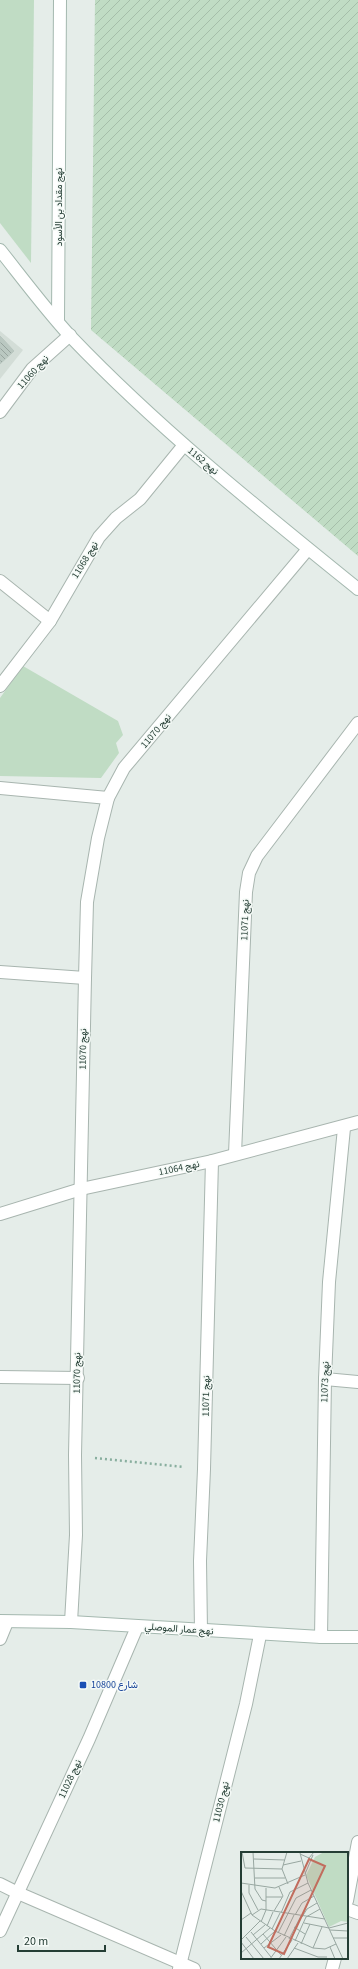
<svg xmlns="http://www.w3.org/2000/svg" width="358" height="1969" viewBox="0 0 358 1969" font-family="'Source Sans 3',Vazirmatn,sans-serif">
<defs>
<pattern id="garden-furrows" width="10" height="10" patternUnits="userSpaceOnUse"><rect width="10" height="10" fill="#c0dcc4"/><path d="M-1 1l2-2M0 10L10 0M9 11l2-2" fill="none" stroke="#a5bea9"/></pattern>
<pattern id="building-back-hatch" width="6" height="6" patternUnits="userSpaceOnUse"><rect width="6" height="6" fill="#bac8c1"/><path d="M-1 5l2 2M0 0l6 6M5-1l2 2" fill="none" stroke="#97a49e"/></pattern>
</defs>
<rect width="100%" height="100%" fill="#e5ede9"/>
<path fill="#d3ddd7" d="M0,331L23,350L0,379Z"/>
<g fill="#c0dcc4">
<path d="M0,0H34L31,263L0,223Z"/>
<path d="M23,666L118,721L123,735L116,743L119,753L101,778L0,776V698Z"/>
</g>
<path fill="url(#garden-furrows)" d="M95,0H358V556L91,330Z"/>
<path fill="url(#building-back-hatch)" stroke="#b8c6bf" d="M0,336L14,351L0,364Z"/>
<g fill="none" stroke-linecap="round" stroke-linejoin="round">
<defs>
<g id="street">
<path d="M0,412L32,369L70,335"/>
<path d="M0,581L50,621"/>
<path d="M0,686L50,621L99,537L116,518L140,499L184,445"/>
<path d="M0,788L108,798"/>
<path d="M0,972L85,978"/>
<path d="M235,1154L246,892L249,873L257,856L358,723"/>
<path d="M0,1214L81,1189L212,1161L358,1122"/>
<path d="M0,1377L78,1378"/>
<path d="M325,1379L358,1382"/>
<path d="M71,1622L76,1535L75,1455L85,978L87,902L98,838L108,798L124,768L308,549"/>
<path d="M201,1631L200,1561L204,1469L212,1161"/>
<path d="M321,1637L325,1379L329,1282L344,1128"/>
<path d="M0,1639L7,1622"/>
<path d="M0,1884L18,1893L194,1969"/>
<path d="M347,1901L358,1842"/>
<path d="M347,1909L358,1913"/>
<path d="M0,1931L89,1739L137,1627"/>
<path d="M179,1969L246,1704L260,1635"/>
<path d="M332,1969L335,1958"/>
</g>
<g id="secondary">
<path d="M0,250C23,279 46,310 71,337C159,429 259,509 358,589"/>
<path d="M58,321L60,0"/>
<path d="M0,1621L71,1622L321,1637H358"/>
</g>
</defs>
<use href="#street" stroke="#a8b5af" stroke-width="14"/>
<use href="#secondary" stroke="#a4b8af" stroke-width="14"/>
<path stroke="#88ae9e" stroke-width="2.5" stroke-dasharray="2 3" stroke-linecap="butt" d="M95,1458L184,1467"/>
<use href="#street" stroke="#fff" stroke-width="12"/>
<use href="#secondary" stroke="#fff" stroke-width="12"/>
</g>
<rect fill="#1a4fb4" stroke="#f5faf7" stroke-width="1.5" x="79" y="1681" width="8" height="8" rx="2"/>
<g text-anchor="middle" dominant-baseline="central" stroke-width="3" stroke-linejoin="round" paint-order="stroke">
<g font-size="10" fill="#253e35" stroke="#f5faf7">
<text transform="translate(59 207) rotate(-90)">نهج مقداد بن الأسود</text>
<text transform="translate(33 372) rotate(-48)">نهج 11060</text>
<text transform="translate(203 461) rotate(40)">نهج 1162</text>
<text transform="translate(85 560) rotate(-59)">نهج 11068</text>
<text transform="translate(156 731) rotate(-50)">نهج 11070</text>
<text transform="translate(245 920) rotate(-88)">نهج 11071</text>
<text transform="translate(83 1049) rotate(-89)">نهج 11070</text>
<text transform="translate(179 1168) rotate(-12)">نهج 11064</text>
<text transform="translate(77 1373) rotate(-89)">نهج 11070</text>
<text transform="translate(325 1382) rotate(-88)">نهج 11073</text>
<text transform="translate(206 1396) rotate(-89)">نهج 11071</text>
<text transform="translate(179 1629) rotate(4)">نهج عمار الموصلي</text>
<text transform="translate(70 1779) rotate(-65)">نهج 11028</text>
<text transform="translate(221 1802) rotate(-76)">نهج 11030</text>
</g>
<g font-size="10" fill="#164399" stroke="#f5faf7" text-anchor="start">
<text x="91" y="1685">10800 شارع</text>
</g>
</g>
<g transform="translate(241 1852)">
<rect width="107" height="107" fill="#e5ede9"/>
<path d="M83,0L107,1V70L100,69L88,75L65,23L74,5Z" fill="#c0dcc4"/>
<path fill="none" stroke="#98a7a1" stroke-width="1" d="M1,0L4,16L41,17M12,0L14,37L21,48L25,49M46,0L41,17L47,32M59,1L67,31L102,107M59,2L68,6L73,0M13,7L44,8M42,13L60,9M64,22L72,3M14,26H44M0,31L34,36L64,23M8,33V41L17,58M0,39L11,63L34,79L72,96L84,97L95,92M25,45H41M33,59L42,44L38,35M40,61L49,40L67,31M11,63L20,57L84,67M54,63L61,51L73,44M61,65L66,57L76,51M0,68L10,61M20,70L25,58V36M63,71L88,76L107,71M26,74L32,60M53,75L64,82M31,77L39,61M89,78L107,79M10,80L30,105M37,81L55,46L70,38M22,82L40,103M12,83L24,73M43,84L53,63M5,85L23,107M92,86H107M48,87L60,64M0,88L19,69M54,89L65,65L79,57M0,90L13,107M20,92L34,79M60,92L69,72M89,95L94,107M23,96L40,83M53,96L77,105H86M72,96L81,75M0,101L29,76M29,107L45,85M38,107L51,88M46,107L57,91"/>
<path fill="#c16d5e" fill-opacity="0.15" stroke="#c16d5e" stroke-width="2" d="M68,7L84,14L43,102L27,95Z"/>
<rect width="107" height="107" fill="none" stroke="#253e35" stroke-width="2"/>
</g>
<path d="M18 1945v6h87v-6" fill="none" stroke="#253e35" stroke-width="2"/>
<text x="24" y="1945" font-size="12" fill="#253e35" stroke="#f5faf7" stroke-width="3" paint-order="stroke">20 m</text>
</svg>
